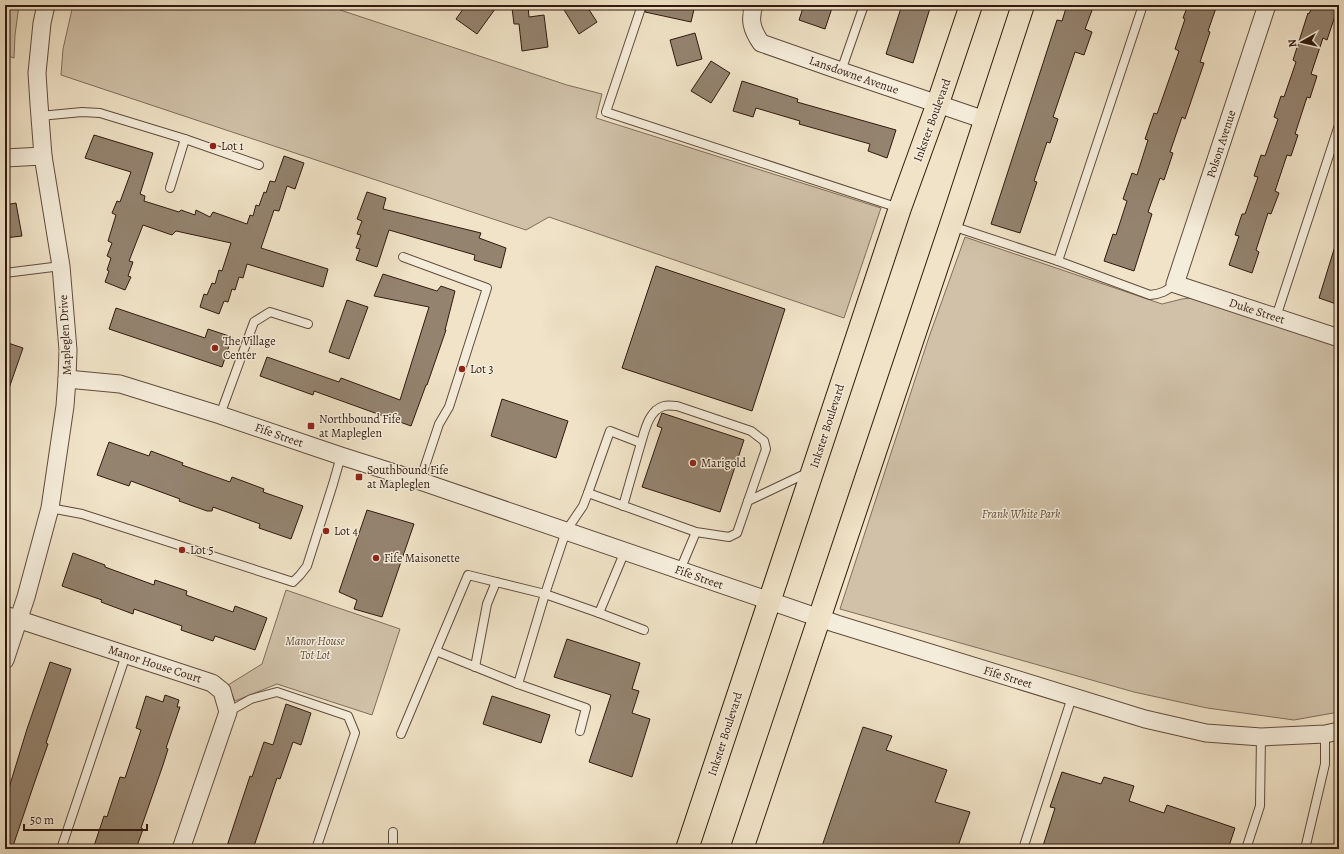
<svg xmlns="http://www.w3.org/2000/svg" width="1344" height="854" viewBox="0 0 1344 854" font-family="Alegreya,serif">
<rect width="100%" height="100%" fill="#f0e3c7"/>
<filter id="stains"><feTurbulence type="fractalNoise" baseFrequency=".005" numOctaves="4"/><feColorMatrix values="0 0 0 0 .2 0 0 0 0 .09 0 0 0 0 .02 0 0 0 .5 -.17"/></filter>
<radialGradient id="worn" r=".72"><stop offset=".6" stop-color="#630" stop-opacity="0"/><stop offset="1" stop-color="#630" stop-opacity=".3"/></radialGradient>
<g fill="#d0c1a8" stroke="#806e5c">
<path d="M5,5H19L15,35L14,58L5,55Z"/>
<path d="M73,5H325L567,85L602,94L596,118L881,208L844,318L549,217L526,230L61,75L63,49Z"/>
<path d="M965,237L1162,304L1182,299L1191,298L1339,346V712L1294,720L1207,708L1134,692L840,609L929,337Z"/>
<path d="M286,590L400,629L372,715L277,684L235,701L228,685L262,664Z"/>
</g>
<g fill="#94836f" stroke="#311a0f">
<path d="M466,5H498L477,34L456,19Z"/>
<path d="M561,5H586L597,22L579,34Z"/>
<path d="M647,5H695L691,22L645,12Z"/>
<path d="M804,5H824L832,8L825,29L799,20Z"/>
<path d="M902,5H931L913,63L886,54Z"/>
<path d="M1067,5H1094L1085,29L1092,32L1084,55L1075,52L1053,117L1058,119L1050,143L1047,142L1034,181L1037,182L1020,233L991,224L1057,20L1062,21Z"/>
<path d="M1188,5H1217L1208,31L1210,32L1200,62L1204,63L1185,119L1182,117L1170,152L1173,153L1164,180L1160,178L1148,212L1152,214L1134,271L1104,261L1113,234L1116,235L1127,201L1123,199L1132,173L1137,175L1148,140L1145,139L1154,113L1157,114L1179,51L1175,49L1185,19L1183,18Z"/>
<path d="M1313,5H1321L1337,10L1327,40L1323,38L1311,74L1317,76L1310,98L1307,97L1295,134L1298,135L1291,156L1287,155L1275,191L1279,193L1271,214L1268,213L1256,250L1259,252L1252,273L1229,265L1239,236L1235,235L1242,214H1245L1258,177L1254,176L1261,155L1265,156L1278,119L1274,117L1281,96L1284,97L1296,62L1293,60L1308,13L1309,14Z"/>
<path d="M528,6L529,17L544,15L548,47L522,51L519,24H514L512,8Z"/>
<path d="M695,33L702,59L677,66L670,40Z"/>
<path d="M711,61L730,73L711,103L691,91Z"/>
<path d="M742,81L798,99L797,102L896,130L887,158L868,151L870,144L799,124L800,121L756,108L753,117L733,111Z"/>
<path d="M94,135L153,153L140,194L145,196L144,201L179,212L181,210L195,215L196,210L210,217L213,212L247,224L250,215L253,216L256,205L259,206L264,192L266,193L270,181L275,182L284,156L304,163L295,189L287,186L279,211L274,210L261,248L328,269L323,287L247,264L243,278L239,277L235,290L232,289L228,302L224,301L219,314L200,307L204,294L207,295L212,283L215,284L219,270L222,271L231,243L176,231L172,235L143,225L129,261L133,262L128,276L131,277L125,290L105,282L109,271L107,270L111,258L107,256L112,243L108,241L116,215L112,213L117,201L120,202L131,172L85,158Z"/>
<path d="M367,192L386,198L383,209L481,233L479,238L506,248L501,268L474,260L475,255L389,230L377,267L356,260L360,249L356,248L361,235L357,234L362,221L357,219Z"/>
<path d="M16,203L22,236L5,238V205Z"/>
<path d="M1336,243H1339V305L1319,298Z"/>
<path d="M656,266L785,309L752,411L622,368Z"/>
<path d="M383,274L437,291L441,286L455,291L445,330H446L427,385H426L411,426L314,391L313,395L260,376L267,357L339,382L341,378L400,400L429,307L374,296Z"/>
<path d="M347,300L368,307L349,359L329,352Z"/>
<path d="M116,308L205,338L208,329L232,337L222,367L109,329Z"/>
<path d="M5,342L23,348L7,394L5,393Z"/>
<path d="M502,399L568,421L556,458L491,436Z"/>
<path d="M662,413L744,440L720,512L642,487L662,428L657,426Z"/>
<path d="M109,442L149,456L151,451L183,463L182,465L230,482L232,477L264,489L263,492L303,506L291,539L259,528L260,524L213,507L212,511H207L179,501L180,499L131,481L129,486L97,475Z"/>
<path d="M367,510L414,524L382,617L354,609L357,600L339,592Z"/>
<path d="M73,553L105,565V567L154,585L155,580L187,591L186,595L233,612L235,606L267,618L255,650L215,636L213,641L181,630L182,626L134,609L133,614L101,602L102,600L62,586Z"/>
<path d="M567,639L640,663L632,689L639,691L632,713L650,719L632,777L589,762L611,695L554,677Z"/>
<path d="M50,662L71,669L46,743L48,744L35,781L12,849H5V801L27,729Z"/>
<path d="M165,695L179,700L177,707H180L166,748L168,749L163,765L141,828L143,829L136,849H93L104,816L107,817L120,777L125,778L141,730L136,728L146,696L163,702Z"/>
<path d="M492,696L550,715L541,743L483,724Z"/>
<path d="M286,704L311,713L301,745L293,742L280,779L277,778L253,849H226L250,776L252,777L264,742L273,745Z"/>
<path d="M863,727L892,736L886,750L947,770L935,802L970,812L957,849H821Z"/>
<path d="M1062,772L1101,784L1104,777L1134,786L1129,801L1164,813L1167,805L1235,828L1228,849H1042L1055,808L1050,807Z"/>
</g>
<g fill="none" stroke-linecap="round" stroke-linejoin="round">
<defs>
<g id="service">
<path d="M642,5L606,112L899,208"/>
<path d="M841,71L864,5"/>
<path d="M40,116L82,112L100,113L185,139L259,165"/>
<path d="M170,188L185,139"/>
<path d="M952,226L1058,261L1150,295C1161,294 1167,291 1175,284"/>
<path d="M403,257L487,288L449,407L439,424L420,481"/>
<path d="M1058,261L1143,5"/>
<path d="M5,273L61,266"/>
<path d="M1276,317L1339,125"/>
<path d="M220,415L254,322L270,312L308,324"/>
<path d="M588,493L583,506L566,531L545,594L599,613"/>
<path d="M748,501L809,472"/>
<path d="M623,506L641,443"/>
<path d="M50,508L82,514L293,582L300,575L307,566L333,484L341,456"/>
<path d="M625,551L599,613L644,630"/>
<path d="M680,570L696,532L729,537L737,533L766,449L764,441L751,431L677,406C673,406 668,405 664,406C649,410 645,430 641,443L610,431L588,493L696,532"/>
<path d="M436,651L518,684"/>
<path d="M475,667L487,604L496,582"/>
<path d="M228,712L251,699L277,692L348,716L355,733L316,849"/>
<path d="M401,734L468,575L545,594L518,684L586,708L580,731"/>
<path d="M393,832V849"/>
<path d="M61,849L126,655"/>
<path d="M1023,849L1072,697"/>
<path d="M1246,849L1260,806L1261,737"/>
<path d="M1305,849L1325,764V734"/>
</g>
<g id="minor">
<path d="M754,5C749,20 752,30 761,43L841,71L985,120"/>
<path d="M1267,5L1175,284L1339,338"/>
<path d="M5,158L43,156"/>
<path d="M67,379L120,384L220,415L341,456L420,481L837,624L1145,719L1206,733L1261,737L1325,734L1339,731"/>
<path d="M5,615L212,683L222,691L228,712L181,849"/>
<path d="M5,660L26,597L50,508L65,406L67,379L68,350L61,266L43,156L39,104L37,73L42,23L46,5"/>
</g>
<g id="primary">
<path d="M687,849L900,208L938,103L971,5"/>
<path d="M742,849C838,569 931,287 1023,5"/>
</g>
</defs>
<use href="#service" stroke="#614c3d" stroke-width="10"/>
<use href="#minor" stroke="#614c3d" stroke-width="19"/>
<use href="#primary" stroke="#311a0f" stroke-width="24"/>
<use href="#service" stroke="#f5eddb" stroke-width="8"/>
<use href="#minor" stroke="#f5eddb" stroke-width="17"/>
<use href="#primary" stroke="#f0e3c7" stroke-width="22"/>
</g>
<g fill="#8f2418" stroke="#f5eddb" stroke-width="1.5">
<circle cx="213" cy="146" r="4"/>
<circle cx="215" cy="348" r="4"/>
<circle cx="462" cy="369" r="4"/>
<rect x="307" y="422" width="8" height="8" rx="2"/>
<circle cx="693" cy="463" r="4"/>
<rect x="355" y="473" width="8" height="8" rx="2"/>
<circle cx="326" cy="531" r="4"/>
<circle cx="182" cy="550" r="4"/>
<circle cx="376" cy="558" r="4"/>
</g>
<g text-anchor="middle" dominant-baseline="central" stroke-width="3" stroke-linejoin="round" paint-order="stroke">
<g font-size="12" fill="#311a0f" stroke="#f5eddb">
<text transform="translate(854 75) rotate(19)">Lansdowne Avenue</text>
<text transform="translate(932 120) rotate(-70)">Inkster Boulevard</text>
<text transform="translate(1221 144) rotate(-72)">Polson Avenue</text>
<text transform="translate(1257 311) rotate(18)">Duke Street</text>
<text transform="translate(65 335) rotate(-93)">Mapleglen Drive</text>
<text transform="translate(827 426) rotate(-72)">Inkster Boulevard</text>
<text transform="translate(279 435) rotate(19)">Fife Street</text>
<text transform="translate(699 577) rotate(19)">Fife Street</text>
<text transform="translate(155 664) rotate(18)">Manor House Court</text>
<text transform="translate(1008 677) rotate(17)">Fife Street</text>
<text transform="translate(725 734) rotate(-72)">Inkster Boulevard</text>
</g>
<g font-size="12" fill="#311a0f" stroke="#f5eddb" text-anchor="start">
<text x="221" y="146">Lot 1</text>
<text x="223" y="341">The Village<tspan x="223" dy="14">Center</tspan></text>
<text x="470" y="369">Lot 3</text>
<text x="319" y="419">Northbound Fife<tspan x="319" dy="14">at Mapleglen</tspan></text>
<text x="701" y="463">Marigold</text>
<text x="367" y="470">Southbound Fife<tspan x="367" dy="14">at Mapleglen</tspan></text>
<text x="334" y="531">Lot 4</text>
<text x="190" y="550">Lot 5</text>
<text x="384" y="558">Fife Maisonette</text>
</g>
<g font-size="12" font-style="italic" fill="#614c3d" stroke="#f5eddb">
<text x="1021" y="514">Frank White Park</text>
<text x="315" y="641">Manor House<tspan x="315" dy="14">Tot Lot</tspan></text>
</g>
</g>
<rect width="1344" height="854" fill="none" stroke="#f0e3c7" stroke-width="20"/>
<rect x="6" y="6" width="1332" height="842" fill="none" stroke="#311a0f" stroke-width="2"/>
<rect x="10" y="10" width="1324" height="834" fill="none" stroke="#311a0f"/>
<g transform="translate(1302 42) rotate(262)" stroke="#f5eddb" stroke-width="3" paint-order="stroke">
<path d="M0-3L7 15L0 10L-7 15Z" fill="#311a0f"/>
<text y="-6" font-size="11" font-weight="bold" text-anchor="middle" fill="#311a0f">N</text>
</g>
<path d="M24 824v6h123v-6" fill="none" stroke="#311a0f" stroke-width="2"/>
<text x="30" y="824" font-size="12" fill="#311a0f" stroke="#f5eddb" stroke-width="3" paint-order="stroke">50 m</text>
<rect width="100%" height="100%" filter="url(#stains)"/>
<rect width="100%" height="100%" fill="url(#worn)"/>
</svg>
